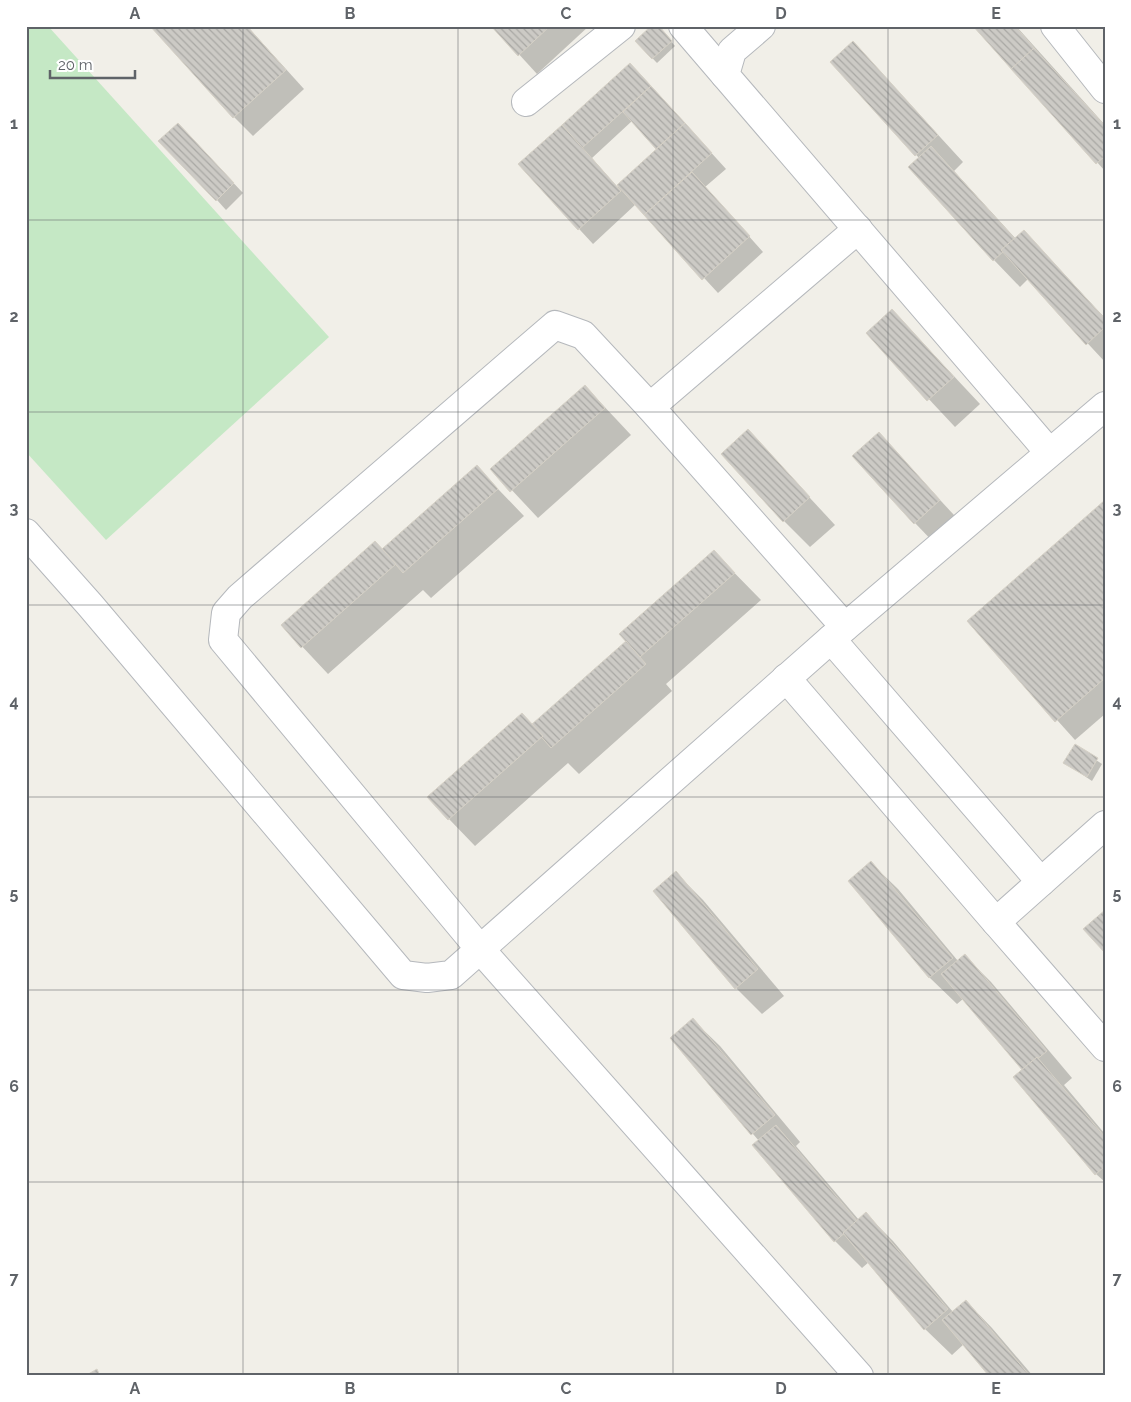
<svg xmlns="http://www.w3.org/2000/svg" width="1131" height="1402" viewBox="0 0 1131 1402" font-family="Raleway,sans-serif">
<defs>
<pattern id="building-back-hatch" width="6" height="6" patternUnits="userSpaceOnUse" patternTransform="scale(1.25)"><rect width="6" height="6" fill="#cccac5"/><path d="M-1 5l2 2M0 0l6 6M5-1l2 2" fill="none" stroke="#a9a8a4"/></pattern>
</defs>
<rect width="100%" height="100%" fill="#f1efe8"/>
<path fill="#c5e8c5" d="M26,26H48L329,337L106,540L26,452Z"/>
<g fill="#0003" fill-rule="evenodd">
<path d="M247,26L304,89L253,136L234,117Z"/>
<path d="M493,26H589L537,74Z"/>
<path d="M657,26L675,46L657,63L636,41Z"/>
<path d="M974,26H1016L1105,125V171Z"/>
<path d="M853,42L963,162L954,171L1016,239L1024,231L1105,318V362L1028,279L1020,287L994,260L919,158L831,62Z"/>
<path d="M640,74L726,169L705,187L763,252L718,293L636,204L593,244L520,165ZM632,121L658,149L617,187L592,158Z"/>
<path d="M187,134L243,193L226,210L217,200Z"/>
<path d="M892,310L980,404L955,427L867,333Z"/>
<path d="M585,386L631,435L538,518L492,469Z"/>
<path d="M748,431L835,525L810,547L784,521Z"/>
<path d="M879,434L966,528L941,550L915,523Z"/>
<path d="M477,467L524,516L431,598L423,590L328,674L282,625L383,550Z"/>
<path d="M1105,502V714L1075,740L969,622Z"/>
<path d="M714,552L761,600L666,684L672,691L579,774L568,763L475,846L449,819L533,725L627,641Z"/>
<path d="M1075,746L1102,764L1092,781L1065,763Z"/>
<path d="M871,863L898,889L958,961L965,956L991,982L1072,1078L1064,1085L1105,1134V1182L1096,1174L1024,1070L963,999L957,1004L930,978L850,881Z"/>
<path d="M676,873L703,900L784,996L762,1014L736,988Z"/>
<path d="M693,1020L720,1046L800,1142L796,1146L859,1220L866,1214L893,1241L953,1312L966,1301L992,1328L1033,1376H991L964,1344L952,1355L925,1329L869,1262L862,1268L835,1241L754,1145L759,1141L671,1038Z"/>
</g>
<g fill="url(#building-back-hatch)" stroke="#d6d1c6">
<path d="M150,26H247L286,70L233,118Z"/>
<path d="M491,26H550L518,56Z"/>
<path d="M651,26H659L672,41L652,59L635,41Z"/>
<path d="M973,26H1015L1036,50L1013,71Z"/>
<path d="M853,41L938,135L915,156L830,62Z"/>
<path d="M1034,48L1105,126V156L1096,164L1011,69Z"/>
<path d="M630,63L651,86L582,148L562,125Z"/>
<path d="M651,86L685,123L656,149L623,112Z"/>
<path d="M178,123L234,183L216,201L158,141Z"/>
<path d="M685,123L712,153L644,215L617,185Z"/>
<path d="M562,125L621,191L578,230L518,164Z"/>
<path d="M931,146L1016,240L993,261L908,167Z"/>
<path d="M692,172L750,236L702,280L644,215Z"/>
<path d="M1024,230L1105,319V327L1086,345L1001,250Z"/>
<path d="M892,309L954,377L927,401L866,333Z"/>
<path d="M585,385L605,408L510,492L490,469Z"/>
<path d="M748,429L810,497L783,522L721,454Z"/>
<path d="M879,432L940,500L914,524L852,456Z"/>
<path d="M477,465L498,489L403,573L382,549Z"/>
<path d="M1105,500V678L1055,722L967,621Z"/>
<path d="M375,541L396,564L301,648L281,625Z"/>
<path d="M714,550L735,573L640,657L619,634Z"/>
<path d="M626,641L646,664L551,748L531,725Z"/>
<path d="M522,713L543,736L448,820L427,797Z"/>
<path d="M1075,744L1098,758L1087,777L1063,763Z"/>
<path d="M871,861L953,958L929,978L848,881Z"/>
<path d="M676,871L758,969L735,989L653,891Z"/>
<path d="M1105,910V953L1083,929Z"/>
<path d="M965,954L1047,1051L1023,1071L941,974Z"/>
<path d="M693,1018L775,1115L751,1135L670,1038Z"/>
<path d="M1037,1057L1105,1137V1166L1095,1175L1013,1077Z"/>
<path d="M776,1125L858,1222L834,1242L752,1145Z"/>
<path d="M866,1212L948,1309L924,1330L843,1233Z"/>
<path d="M966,1300L1030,1376H989L942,1320Z"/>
<path d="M97,1369L100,1376H85Z"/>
</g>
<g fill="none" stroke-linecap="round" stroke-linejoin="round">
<defs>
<g id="street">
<path d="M683,26L725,75"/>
<path d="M761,26L732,51L725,75L1049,452"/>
<path d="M1055,26L1105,89"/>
<path d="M526,102L621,26"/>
<path d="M650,407L858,229"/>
<path d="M26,533L90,605L403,975L427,978L451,975L831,639L1105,406"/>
<path d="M845,627L650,407L583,335L555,325L240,597L226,613L223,640L480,949L859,1376"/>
<path d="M831,639L1041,882"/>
<path d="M786,678L996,922L1105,825"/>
<path d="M996,922L1105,1047"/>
</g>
</defs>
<use href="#street" stroke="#b5b8bc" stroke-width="30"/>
<use href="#street" stroke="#fff" stroke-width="28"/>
</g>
<path fill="none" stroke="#5f6368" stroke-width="1" stroke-opacity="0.55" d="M243,26V1376M458,26V1376M673,26V1376M888,26V1376M26,220H1105M26,412H1105M26,605H1105M26,797H1105M26,990H1105M26,1182H1105"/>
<rect width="1131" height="1402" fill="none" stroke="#ffffff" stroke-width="55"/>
<path d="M50 70v8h85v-8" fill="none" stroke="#5f6368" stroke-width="2.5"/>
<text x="58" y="70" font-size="15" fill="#5f6368" stroke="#ffffff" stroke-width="4" paint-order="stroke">20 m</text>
<rect x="28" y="28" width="1076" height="1346" fill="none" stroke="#5f6368" stroke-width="2"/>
<g font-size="16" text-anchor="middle" font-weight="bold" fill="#5f6368">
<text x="135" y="19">A</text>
<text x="350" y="19">B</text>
<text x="566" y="19">C</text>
<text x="781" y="19">D</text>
<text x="996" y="19">E</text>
<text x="14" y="129">1</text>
<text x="1117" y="129">1</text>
<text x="14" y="322">2</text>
<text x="1117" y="322">2</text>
<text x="14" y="514">3</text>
<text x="1117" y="514">3</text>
<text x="14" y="707">4</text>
<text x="1117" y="707">4</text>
<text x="14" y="899">5</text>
<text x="1117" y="899">5</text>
<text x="14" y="1092">6</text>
<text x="1117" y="1092">6</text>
<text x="14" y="1284">7</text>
<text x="1117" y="1284">7</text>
<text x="135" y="1394">A</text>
<text x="350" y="1394">B</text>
<text x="566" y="1394">C</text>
<text x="781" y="1394">D</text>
<text x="996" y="1394">E</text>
</g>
</svg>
